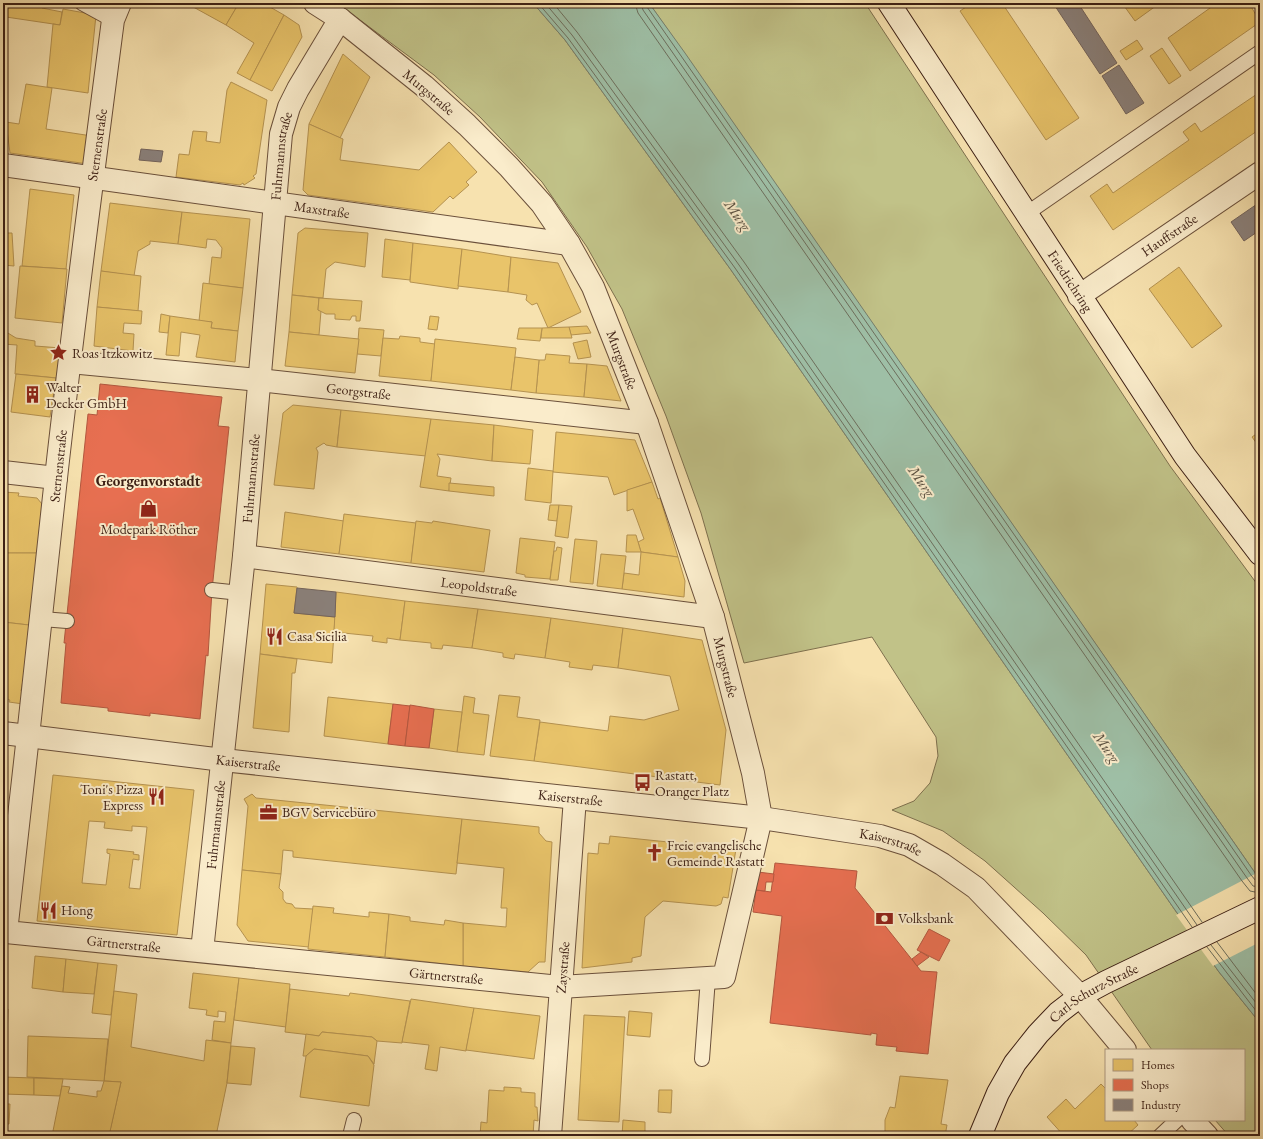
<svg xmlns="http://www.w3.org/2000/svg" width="1263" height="1139" viewBox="0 0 1263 1139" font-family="'EB Garamond',serif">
<rect width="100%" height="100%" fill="#f7e2af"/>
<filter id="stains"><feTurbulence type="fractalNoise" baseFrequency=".005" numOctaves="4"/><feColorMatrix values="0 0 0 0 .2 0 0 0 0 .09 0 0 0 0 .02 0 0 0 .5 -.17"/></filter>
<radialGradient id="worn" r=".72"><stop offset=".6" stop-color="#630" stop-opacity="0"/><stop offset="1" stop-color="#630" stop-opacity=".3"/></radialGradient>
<g fill="#c1c288" stroke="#7e704e">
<path d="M337,3H533L565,40L731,270L1175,910L1219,972L1260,1023V1136H1229L1215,1120H1244V1050H1152L1086,955L1043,913L985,861L943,831L892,810L914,801L930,783L938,756L936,737L872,637L744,663L701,513L666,416L622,309L587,247L542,182L480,117L434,75Z"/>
<path d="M649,3H865L1170,466L1260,588V880Z"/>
</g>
<path fill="#9ebfa6" stroke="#777f6c" d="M533,3H649L685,53L1260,880V1023L1219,972L1175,910L731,270L565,40Z"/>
<path fill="#f7e2af" d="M1257,873L1260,877V942L1213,966L1176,915Z"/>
<g fill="#e9c46a" stroke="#b59250" fill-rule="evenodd">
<path d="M8,3H42V8L62,12L60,25L6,17Z"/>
<path d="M186,3H239L226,25Z"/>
<path d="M239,3H263L284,15L250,80L237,73L254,43L226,25Z"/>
<path d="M972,3H1002L1079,118L1046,140L960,11Z"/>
<path d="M1122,3H1160L1135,21Z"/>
<path d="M1217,3H1249L1260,22L1190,71L1168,38Z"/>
<path d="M63,9L96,15L88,93L47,87L53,24L60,25Z"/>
<path d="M284,15L299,25L302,37L272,91L250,80Z"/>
<path d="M1137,40L1143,49L1126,60L1120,51Z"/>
<path d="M1162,48L1181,76L1169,84L1150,56Z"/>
<path d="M343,54L370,77L340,138L309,124Z"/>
<path d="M231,82L267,100L256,174L253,176L255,178L244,185L243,183L240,185L176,177L179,154L189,155L193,131L207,132L206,141L220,143L227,90Z"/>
<path d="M26,84L52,88L46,129L92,136L88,164L10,153L6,122L19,124Z"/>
<path d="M1260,92V129L1113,230L1090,196L1107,184L1113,193L1189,140L1183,132L1195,123L1201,132Z"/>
<path d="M309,124L343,139L340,160L419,170L449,142L477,172L466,182L469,185L453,199L450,196L433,212L308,195L303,190Z"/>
<path d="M30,189L74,195L66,269L22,266Z"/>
<path d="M110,203L182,212L178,244L150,241V244L138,251L134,276L101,271Z"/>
<path d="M182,212L250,219L243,288L209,284L212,257L221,258L222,248L216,240L207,239L206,248L178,244Z"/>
<path d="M305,228L368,233L365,267L335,262L326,269L323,298L292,295L298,233Z"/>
<path d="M3,233H12L14,266L3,265Z"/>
<path d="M385,239L413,243L410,280L382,277Z"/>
<path d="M413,243L462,249L458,289L410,282Z"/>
<path d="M462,249L511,257L508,292L458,286Z"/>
<path d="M511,257L558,263L581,312L548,328L537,303L532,305L526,300L527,295L508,292Z"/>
<path d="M20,266L67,269L62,323L15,318Z"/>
<path d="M1179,267L1222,326L1192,348L1149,289Z"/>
<path d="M101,271L141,276L138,311L97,307Z"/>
<path d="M203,283L243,288L238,331L211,328L212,322L199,321Z"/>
<path d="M292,295L319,298L318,310L321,311L319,335L289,332Z"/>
<path d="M319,298L362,301L360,321H356V316H352L350,320L335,319V314H326L318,310Z"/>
<path d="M97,307L142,311L141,324L124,323L123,333L134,334L133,351L94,346Z"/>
<path d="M161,314L170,316L168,333L159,332Z"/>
<path d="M170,316L212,322L211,328L238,331L235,362L196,357L200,335L181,332L179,356L166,355Z"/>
<path d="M430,316L439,317L437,330L428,329Z"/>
<path d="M587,326L591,333L571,335L569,327Z"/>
<path d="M569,327L572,338H541L542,328Z"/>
<path d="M359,328L384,330L381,356L357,354Z"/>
<path d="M519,328H542L540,341L517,339Z"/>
<path d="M3,330L16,338L35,341V346L61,348L57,378L15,374L17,345L3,344Z"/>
<path d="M289,332L359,339L355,373L285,366Z"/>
<path d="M400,336L420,338V342L435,344L431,381L379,376L383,338L399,339Z"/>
<path d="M435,339L516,348L511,390L431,381Z"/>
<path d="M587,340L591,357L578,359L573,343Z"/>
<path d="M546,354L570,356L569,363L587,364L584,397L536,393L539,360H545Z"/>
<path d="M515,357L539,360L536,393L511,390Z"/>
<path d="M587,364L607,366L621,401L584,397Z"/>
<path d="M16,374L56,378L50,417L11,412Z"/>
<path d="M293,405L341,410L337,447L326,445L324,443L316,448L318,452L314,489L274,485L283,413Z"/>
<path d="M341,410L431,419L426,456L337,447Z"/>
<path d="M431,419L494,425L492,461L437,454L440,459L437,476L451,478L449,491L420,487Z"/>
<path d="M494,425L533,430L530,464L492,461Z"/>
<path d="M1260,426V448L1252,437L1259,432Z"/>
<path d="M556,432L635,440L652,482L614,495L608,477L553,472Z"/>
<path d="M528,468L553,471L551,503L525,500Z"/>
<path d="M652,482L658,499L660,498L678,557L641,552L638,542L644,539L633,509L627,511V490Z"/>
<path d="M449,483L494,487V496L449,491Z"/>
<path d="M3,492L19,493L18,496L37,498L42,504L37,553H3Z"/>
<path d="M550,505H559L557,521L548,520Z"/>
<path d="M559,505L572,506L568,538L555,536Z"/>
<path d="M285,512L344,521L339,554L281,547Z"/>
<path d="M344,514L416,523L411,563L339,554Z"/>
<path d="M416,521L432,523L433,521L490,530L484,572L411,563Z"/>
<path d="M627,535H636L641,552H626Z"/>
<path d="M520,538L555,542L550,579L525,577V575L516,573Z"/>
<path d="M575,539L597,541L593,584L570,582Z"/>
<path d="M557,547L562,548L558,580H550L554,551H556Z"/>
<path d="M641,552L678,557L685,581L684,597L622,589L624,573L639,575Z"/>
<path d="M3,553H37L35,571H37L29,625L3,622Z"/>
<path d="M601,554L626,556L622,589L597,586Z"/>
<path d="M266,584L297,587L294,613L335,617L332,663L260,654Z"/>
<path d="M336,592L405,601L400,640L387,638V643L372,641L373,636L334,632Z"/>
<path d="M405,601L478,609L472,648L443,645L442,649L431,648V643L400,640Z"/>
<path d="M478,609L551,618L545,658L515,654L514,659L503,657V653L472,648Z"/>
<path d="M551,618L623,628L618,668L593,665L592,670L569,667L570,662L545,658Z"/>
<path d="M3,622L29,625L27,644H30L21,691H24L23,704L9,702L10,700L3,699Z"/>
<path d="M623,628L702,640L726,730L720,785L534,761L540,722L608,731L610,716L644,720L679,710L670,676L618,668Z"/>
<path d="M260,654L297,659L295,673H292L289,732L253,728Z"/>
<path d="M499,695L520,697L517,717L540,720L534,761L490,756Z"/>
<path d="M464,696L475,698L473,713L489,715L484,755L457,752Z"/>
<path d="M328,697L393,704L388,744L324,736Z"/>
<path d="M434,709L462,712L457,752L429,748Z"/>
<path d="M53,775L194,790L177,935L37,921ZM89,821L105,822L104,828L132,831V826L147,827L140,889L129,888L133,859L139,860V855L133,854L134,852L107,849V853L110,854L106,885L82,883Z"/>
<path d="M252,794L256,798L462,819L456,874L293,857V851L283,850L281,874L242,870L248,806L244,799Z"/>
<path d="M462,819L539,827V833L546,841L552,842L545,962H539L528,972L463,966V923L506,927L507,908H501L504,868L457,863Z"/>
<path d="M610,836L736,849L728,898L723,897L721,904L716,906L663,901L645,917L641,956L632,958V962L582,968L588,853L598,854L599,843L609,844Z"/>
<path d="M242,870L281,874L279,888L283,892V899L286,903L292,904L295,908L313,909L309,947L248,941L237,925Z"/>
<path d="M313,906L334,908L333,913L369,917V912L389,914L385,957L308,949Z"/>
<path d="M389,914L410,917V921L444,925L445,920L463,923V966L385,957Z"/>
<path d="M35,956L66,959L63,992L32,988Z"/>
<path d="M66,959L98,963L94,994L63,992Z"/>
<path d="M98,963L117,965L111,1015L92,1013Z"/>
<path d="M193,973L239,978L231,1043L212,1040L214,1021L225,1022L226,1012L218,1011V1017L206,1015L207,1010L189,1008Z"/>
<path d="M239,978L290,984L286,1027L234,1020Z"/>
<path d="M290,989L349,996L350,993L410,1001L402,1043L377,1041L372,1037L322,1032L319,1036L285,1032Z"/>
<path d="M114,991L137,994L131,1047L204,1061L206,1040L231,1043L227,1083L216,1136L109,1135L121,1082L104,1081Z"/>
<path d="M411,999L474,1008L466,1051L440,1047L437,1071L425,1069L429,1045L402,1042Z"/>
<path d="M3,1008L8,1009L6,1070H3Z"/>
<path d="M474,1008L540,1016L534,1059L466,1050Z"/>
<path d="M629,1011L652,1013L650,1037L627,1035Z"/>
<path d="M584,1015L625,1017L619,1122L578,1120Z"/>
<path d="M322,1032L372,1037L377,1041L374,1064L368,1056L314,1049L306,1056H303L306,1034L319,1036Z"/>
<path d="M28,1036L108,1039L104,1081L27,1077Z"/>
<path d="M231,1046L255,1048L251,1085L227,1083Z"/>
<path d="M314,1049L368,1056L374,1065L369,1106L300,1097L306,1056Z"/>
<path d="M900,1076L948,1080L941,1124L947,1125L945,1136H890V1135L885,1134V1120L890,1107L895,1108Z"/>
<path d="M3,1077L34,1078V1095L4,1094V1104H10L9,1124H6L3,1135Z"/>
<path d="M34,1078L63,1079L60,1096L34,1095Z"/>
<path d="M104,1081L121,1082L109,1136H52L62,1086L70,1087L68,1093L97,1097V1091H101Z"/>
<path d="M1101,1084L1106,1089V1120H1134L1138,1125L1126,1136H1112L1110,1133L1107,1136H1064L1047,1117L1066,1099L1075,1109Z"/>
<path d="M504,1087L521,1088V1092L535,1093V1107H537L538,1121L534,1120L533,1136H480L481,1122L487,1123L489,1090L504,1091Z"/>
<path d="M659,1090H672L671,1113L658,1112Z"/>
<path d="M623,1120L645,1122V1136H622Z"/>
</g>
<g fill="#e76f51" stroke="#b4573f">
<path d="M100,384L222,397L218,426L229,427L212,590L208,656L206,655L200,719L150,713V716L108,711V708L61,703L66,643H64L88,414L97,415Z"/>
<path d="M393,704L410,706L405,746L388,744Z"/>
<path d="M410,705L434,709L429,748L405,746Z"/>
<path d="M775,863L857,871L855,888L921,971L937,972L928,1054L896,1051L897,1047L876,1045L877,1034L871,1033V1035L770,1023L782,916L753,912L756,890L771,892Z"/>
<path d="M758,872L774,874L773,882H766L765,891L756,890Z"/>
<path d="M929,929L950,940L939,961L917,950Z"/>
<path d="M921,952L929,957L917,966L912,959Z"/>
</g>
<g fill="#8a817c" stroke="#73645d">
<path d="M1053,3H1078L1117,63L1100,74Z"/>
<path d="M1119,65L1144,103L1126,114L1102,76Z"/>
<path d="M141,149L163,151L161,162L139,160Z"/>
<path d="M1260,202V230L1244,241L1231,222Z"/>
<path d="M297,588L336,592L335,617L294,613Z"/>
</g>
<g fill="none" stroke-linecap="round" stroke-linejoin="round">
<g stroke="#6d6f5d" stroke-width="1">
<path d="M538,3L568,38L735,268L1192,927"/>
<path d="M545,3L572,35L739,265L1197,925"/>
<path d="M553,3L577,32L744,262L1202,922"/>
<path d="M635,3L638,13L1242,881L1250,891L1260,893"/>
<path d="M641,3L643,10L1247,878L1253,886L1260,887"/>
<path d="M646,3L647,7L1251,875L1256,881L1260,882"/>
<path d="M1217,942L1260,999"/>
<path d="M1211,945L1260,1008"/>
<path d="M1207,947L1260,1016"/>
</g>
<defs>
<g id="lane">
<path d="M82,3L113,20"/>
<path d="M1026,214L1260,52"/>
<path d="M212,590L240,593"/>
<path d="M42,619L67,621"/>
<path d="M702,1059L708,978"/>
<path d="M350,1136L354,1120"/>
<path d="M1160,1136L1177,1120"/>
</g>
<g id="street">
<path id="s1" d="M120,3L113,20C93,173 73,325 56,478C39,629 24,781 6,932L560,987L724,977L761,818L753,773L713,617L647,423L593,287L569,244L542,204L509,167L467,125L424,86L340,19L315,3"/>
<path id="s2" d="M3,165L569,244"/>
<path id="s3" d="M1079,296L1260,173"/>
<path id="s4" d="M70,362L259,380L647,423"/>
<path d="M3,472L56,478"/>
<path id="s5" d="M244,556L713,617"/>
<path id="s6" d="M3,733L223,760L761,818L880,836L909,845L942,864L976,888L1080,996L1125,1050"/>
<path id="s7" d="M202,951L244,556L281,134L289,107L298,89L340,19"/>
<path d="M1192,1120L1207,1136"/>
<path id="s8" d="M550,1136L575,798"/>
</g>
<g id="secondary">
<path id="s9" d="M889,3L1185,456L1260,554"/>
<path id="s10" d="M980,1136L998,1093L1015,1063L1038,1034L1058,1013L1080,996L1106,982L1260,908"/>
</g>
</defs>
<use href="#lane" stroke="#6b503b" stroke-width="16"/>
<use href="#street" stroke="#6b503b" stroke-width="24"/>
<use href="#secondary" stroke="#3c1f14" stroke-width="24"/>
<use href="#lane" stroke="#faeccb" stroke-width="14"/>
<use href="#street" stroke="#faeccb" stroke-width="22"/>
<use href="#secondary" stroke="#faeccb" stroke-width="22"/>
</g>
<defs>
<symbol id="sight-bare" viewBox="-9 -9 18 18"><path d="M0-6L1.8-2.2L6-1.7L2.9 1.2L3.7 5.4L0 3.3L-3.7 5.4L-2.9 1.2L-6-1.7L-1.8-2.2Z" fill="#8f2418" stroke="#faeccb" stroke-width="2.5" paint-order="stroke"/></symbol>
<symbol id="building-bare" viewBox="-9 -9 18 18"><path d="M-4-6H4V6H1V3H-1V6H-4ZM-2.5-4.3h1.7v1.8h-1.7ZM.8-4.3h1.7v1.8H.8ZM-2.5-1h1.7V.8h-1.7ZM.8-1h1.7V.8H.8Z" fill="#8f2418" stroke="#faeccb" stroke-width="2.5" paint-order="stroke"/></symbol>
<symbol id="shop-bare" viewBox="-9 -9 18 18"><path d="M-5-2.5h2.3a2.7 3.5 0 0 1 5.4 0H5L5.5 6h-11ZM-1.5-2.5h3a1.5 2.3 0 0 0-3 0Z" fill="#8f2418" stroke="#faeccb" stroke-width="2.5" paint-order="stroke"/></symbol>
<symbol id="restaurant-bare" viewBox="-9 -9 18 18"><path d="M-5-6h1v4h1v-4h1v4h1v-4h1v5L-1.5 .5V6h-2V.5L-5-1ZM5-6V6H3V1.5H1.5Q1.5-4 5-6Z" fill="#8f2418" stroke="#faeccb" stroke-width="2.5" paint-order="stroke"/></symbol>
<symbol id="bus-bare" viewBox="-9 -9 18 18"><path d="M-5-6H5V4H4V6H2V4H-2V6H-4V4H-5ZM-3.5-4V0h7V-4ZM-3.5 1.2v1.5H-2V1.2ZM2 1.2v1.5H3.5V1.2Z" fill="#8f2418" stroke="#faeccb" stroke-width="2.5" paint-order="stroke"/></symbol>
<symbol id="office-bare" viewBox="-9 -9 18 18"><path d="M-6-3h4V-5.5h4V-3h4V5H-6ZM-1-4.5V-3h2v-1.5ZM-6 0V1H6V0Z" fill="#8f2418" stroke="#faeccb" stroke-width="2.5" paint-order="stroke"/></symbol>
<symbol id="church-bare" viewBox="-9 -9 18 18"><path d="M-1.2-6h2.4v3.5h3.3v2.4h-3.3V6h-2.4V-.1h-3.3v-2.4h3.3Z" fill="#8f2418" stroke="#faeccb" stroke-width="2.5" paint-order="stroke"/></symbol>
<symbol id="bank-bare" viewBox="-9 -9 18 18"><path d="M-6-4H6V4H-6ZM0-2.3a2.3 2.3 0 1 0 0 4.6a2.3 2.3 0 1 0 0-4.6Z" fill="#8f2418" stroke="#faeccb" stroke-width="2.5" paint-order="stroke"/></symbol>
</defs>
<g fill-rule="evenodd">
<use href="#sight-bare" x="46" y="340" width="25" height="25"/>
<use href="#building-bare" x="20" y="382" width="25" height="25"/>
<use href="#shop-bare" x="136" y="496" width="25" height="25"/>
<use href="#restaurant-bare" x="262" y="624" width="25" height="25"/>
<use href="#bus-bare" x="630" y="770" width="25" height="25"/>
<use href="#restaurant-bare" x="144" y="784" width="25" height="25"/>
<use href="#office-bare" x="256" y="800" width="25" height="25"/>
<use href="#church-bare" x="642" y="840" width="25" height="25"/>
<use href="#restaurant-bare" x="36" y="898" width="25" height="25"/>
<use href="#bank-bare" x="872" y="906" width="25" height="25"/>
</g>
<g text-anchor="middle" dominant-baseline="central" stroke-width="4" stroke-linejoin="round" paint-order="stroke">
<g font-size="14" fill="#3c1f14" stroke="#faeccb">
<text transform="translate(429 92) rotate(40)">Murgstraße</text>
<text transform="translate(97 145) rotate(-82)">Sternenstraße</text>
<text stroke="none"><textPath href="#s7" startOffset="799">Fuhrmannstraße</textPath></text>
<text stroke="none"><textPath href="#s2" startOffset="322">Maxstraße</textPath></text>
<text stroke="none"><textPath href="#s3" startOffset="109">Hauffstraße</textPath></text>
<text stroke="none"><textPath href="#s9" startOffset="332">Friedrichring</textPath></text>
<text transform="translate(622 360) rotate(69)">Murgstraße</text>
<text stroke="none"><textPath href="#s4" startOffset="290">Georgstraße</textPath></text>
<text transform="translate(58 466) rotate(-84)">Sternenstraße</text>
<text stroke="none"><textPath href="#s7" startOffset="475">Fuhrmannstraße</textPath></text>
<text stroke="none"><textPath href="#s5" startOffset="237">Leopoldstraße</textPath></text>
<text transform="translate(726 667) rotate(76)">Murgstraße</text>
<text stroke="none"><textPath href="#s6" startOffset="247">Kaiserstraße</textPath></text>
<text stroke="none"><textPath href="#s6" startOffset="571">Kaiserstraße</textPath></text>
<text stroke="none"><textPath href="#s7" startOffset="127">Fuhrmannstraße</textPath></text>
<text stroke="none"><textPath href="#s6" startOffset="895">Kaiserstraße</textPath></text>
<text stroke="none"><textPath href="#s1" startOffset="1055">Gärtnerstraße</textPath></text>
<text stroke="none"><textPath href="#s8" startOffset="169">Zaystraße</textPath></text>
<text stroke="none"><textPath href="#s1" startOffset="1379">Gärtnerstraße</textPath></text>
<text stroke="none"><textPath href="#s10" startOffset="188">Carl-Schurz-Straße</textPath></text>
</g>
<g font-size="14" fill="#3c1f14" stroke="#faeccb" text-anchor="start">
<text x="72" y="353">Roas Itzkowitz</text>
<text x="46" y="387">Walter<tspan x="46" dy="16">Decker GmbH</tspan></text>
<text x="149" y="529" text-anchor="middle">Modepark Röther</text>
<text x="287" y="636">Casa Sicilia</text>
<text x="655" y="775">Rastatt,<tspan x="655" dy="16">Oranger Platz</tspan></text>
<text x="143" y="789" text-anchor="end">Toni's Pizza<tspan x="143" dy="16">Express</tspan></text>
<text x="282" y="812">BGV Servicebüro</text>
<text x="667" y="845">Freie evangelische<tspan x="667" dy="16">Gemeinde Rastatt</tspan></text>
<text x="61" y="910">Hong</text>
<text x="898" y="918">Volksbank</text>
</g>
<g font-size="15" font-style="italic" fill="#594f40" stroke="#faeccb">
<text transform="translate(738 215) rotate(55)">Murg</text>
<text transform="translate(922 481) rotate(55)">Murg</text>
<text transform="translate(1107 747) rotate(55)">Murg</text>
</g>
<g font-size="15" font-weight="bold" fill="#3c1f14" stroke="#faeccb">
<text x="148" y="480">Georgenvorstadt</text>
</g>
</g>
<rect width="1263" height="1139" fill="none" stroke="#f7e2af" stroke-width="16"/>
<rect x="4" y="4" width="1255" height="1131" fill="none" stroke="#3c1f14" stroke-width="2"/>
<rect x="8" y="8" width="1247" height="1123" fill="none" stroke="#3c1f14"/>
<rect x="1105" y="1049" width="140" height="72" fill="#faeccb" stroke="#ae9a82"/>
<rect x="1113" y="1059" width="20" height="12" fill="#e9c46a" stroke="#ae9a82"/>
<text x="1141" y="1069" font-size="12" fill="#3c1f14">Homes</text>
<rect x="1113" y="1079" width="20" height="12" fill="#e76f51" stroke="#ae9a82"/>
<text x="1141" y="1089" font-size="12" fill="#3c1f14">Shops</text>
<rect x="1113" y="1099" width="20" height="12" fill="#8a817c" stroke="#ae9a82"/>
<text x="1141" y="1109" font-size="12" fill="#3c1f14">Industry</text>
<rect width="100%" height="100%" filter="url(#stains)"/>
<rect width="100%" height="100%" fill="url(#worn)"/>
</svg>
